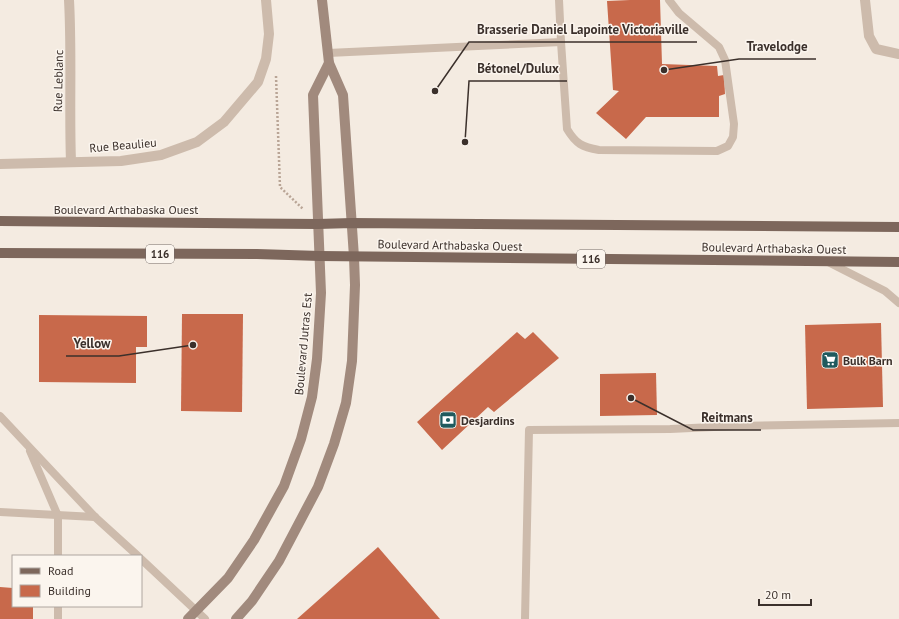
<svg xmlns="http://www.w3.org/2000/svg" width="899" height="619" viewBox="0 0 899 619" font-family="'PT Sans',sans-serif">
<rect width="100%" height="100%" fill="#f4ebe1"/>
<g fill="#c8694b">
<path d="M630,0H660L662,64L717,66L718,76L724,75L725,94L719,96V117H646L626,139L596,113L619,91L613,90L607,1Z"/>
<path d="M182,314H243L242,412L181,411Z"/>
<path d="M39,315L147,316V347H136V383L39,382Z"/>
<path d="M881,323L883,407L807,409L805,325Z"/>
<path d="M517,332L525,339L533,332L559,358L494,412L488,407L442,450L417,422Z"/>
<path d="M656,373L657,415L600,416V374Z"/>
<path d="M378,547L440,619H297Z"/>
<path d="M0,587L13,588V606H33V619H0Z"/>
</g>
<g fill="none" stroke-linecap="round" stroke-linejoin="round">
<path stroke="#b9a596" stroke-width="2.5" stroke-dasharray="2 2" stroke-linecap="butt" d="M276,76L280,187L303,209"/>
<g stroke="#cdbbac" stroke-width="8">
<path d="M561,42L567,129C576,144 582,147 599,150L717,151L728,146L733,137L734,124L725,60L719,47L679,13L669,0"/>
<path d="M328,53L561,42L559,0"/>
<path d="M828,262L885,291L899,303"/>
<path d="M0,416L95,517L138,556"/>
<path d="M30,451L58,516V556"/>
<path d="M0,512L95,517"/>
<path d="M141,559L205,619"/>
<path d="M58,619V606"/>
<path d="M525,619L529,430L670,429L735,426L899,423"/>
</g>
<g stroke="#cdbbac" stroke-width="10">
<path d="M69,0C72,54 69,108 71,162"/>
<path d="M865,0L869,36L876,49L899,54"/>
<path d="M0,164L121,161L161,155L197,142L224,122L258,82L266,59L269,34L266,0"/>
</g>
<g stroke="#a18a7d" stroke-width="10">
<path d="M188,619L228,578L254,540L284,486L301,439L312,397L317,359L321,293L313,95L329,63"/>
<path d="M236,619L252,601L279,561L318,487L334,444L346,403L352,361L355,285L354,257L343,95L329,63L322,0"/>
</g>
<g stroke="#7d675c" stroke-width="10">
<path d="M0,221L318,224L352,223L899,227"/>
<path d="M0,253L257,254L320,256L899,262"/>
</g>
</g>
<defs>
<symbol id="supermarket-square" viewBox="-11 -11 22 22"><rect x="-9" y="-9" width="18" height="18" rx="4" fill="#1f5a5e" stroke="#fbf5ee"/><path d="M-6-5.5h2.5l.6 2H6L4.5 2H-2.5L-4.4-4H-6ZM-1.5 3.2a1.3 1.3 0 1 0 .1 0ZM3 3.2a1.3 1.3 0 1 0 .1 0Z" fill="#fff"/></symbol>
<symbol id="bank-square" viewBox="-11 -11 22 22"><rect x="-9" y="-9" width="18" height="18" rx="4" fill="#1f5a5e" stroke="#fbf5ee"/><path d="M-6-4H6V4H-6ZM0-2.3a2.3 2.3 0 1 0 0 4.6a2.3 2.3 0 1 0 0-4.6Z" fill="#fff"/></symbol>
</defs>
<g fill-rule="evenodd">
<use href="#supermarket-square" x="820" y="350" width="20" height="20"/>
<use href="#bank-square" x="438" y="410" width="20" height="20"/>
</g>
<g text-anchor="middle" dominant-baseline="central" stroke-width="3" stroke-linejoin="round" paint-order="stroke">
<g fill="#fbf5ee" stroke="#756b66" stroke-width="1">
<rect x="146" y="245" width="28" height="18" rx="3"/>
<rect x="577" y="250" width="28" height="18" rx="3"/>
</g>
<g font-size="11" font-weight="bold" fill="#3b302b">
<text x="160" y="254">116</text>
<text x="591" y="259">116</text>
</g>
<g font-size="12" fill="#3b302b" stroke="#fbf5ee">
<text transform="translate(58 81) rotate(-89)">Rue Leblanc</text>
<text transform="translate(123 145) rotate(-5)">Rue Beaulieu</text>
<text x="126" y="209">Boulevard Arthabaska Ouest</text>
<text transform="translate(450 245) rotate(1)">Boulevard Arthabaska Ouest</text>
<text transform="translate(774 248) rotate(1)">Boulevard Arthabaska Ouest</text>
<text transform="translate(303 344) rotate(-85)">Boulevard Jutras Est</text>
</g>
<g font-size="12" font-weight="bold" fill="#3b302b" stroke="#fbf5ee" text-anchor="start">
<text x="843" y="360">Bulk Barn</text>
<text x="461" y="420">Desjardins</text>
</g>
</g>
<path fill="none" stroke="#3b302b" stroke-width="1.5" d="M435 91L469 42H697M664 70L739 59H816M465 142L469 81H567M193 345L119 356H66M631 398L693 430H761"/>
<g fill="#3b302b" stroke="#fbf5ee" stroke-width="1.5">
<circle cx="435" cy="91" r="4"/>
<circle cx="664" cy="70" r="4"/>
<circle cx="465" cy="142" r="4"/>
<circle cx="193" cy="345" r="4"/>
<circle cx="631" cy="398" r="4"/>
</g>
<g font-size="13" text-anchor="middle" font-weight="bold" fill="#3b302b" stroke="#fbf5ee" stroke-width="3" stroke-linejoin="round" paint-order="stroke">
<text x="583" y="34">Brasserie Daniel Lapointe Victoriaville</text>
<text x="777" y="51">Travelodge</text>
<text x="518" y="73">Bétonel/Dulux</text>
<text x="92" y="348">Yellow</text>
<text x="727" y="422">Reitmans</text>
</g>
<rect x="12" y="555" width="130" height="52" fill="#fbf5ee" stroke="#aea6a0"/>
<rect x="20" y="568" width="20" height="6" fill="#7d675c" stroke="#aea6a0"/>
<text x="48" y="575" font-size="12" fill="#3b302b">Road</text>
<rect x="20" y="585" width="20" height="12" fill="#c8694b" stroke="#aea6a0"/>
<text x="48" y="595" font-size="12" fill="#3b302b">Building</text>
<path d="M759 599v6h52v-6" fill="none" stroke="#3b302b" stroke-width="2"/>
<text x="765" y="599" font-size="12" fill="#3b302b" stroke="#fbf5ee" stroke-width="3" paint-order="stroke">20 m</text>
</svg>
